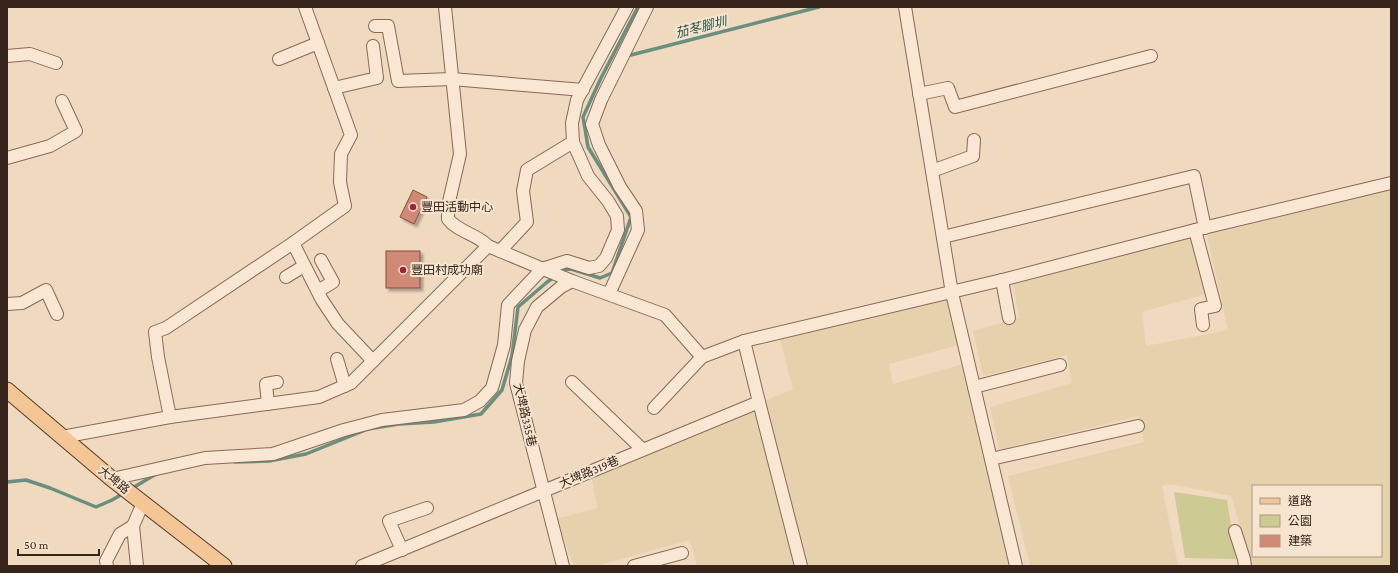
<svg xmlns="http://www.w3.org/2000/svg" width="1398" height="573" viewBox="0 0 1398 573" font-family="'Crimson Pro','Noto Sans TC',serif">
<defs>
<filter id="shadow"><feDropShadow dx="3" dy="3" stdDeviation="1" flood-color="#0004"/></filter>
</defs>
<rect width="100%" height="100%" fill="#efd9bf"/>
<g fill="#e5d2ad" fill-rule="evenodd">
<path d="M1391,188V566H1246L1242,532L1231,496L1170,484L1162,486L1178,566H1030L1008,476L1144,442L1139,416L999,450L990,407L1072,383L1067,355L983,376L973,331L1019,318L1013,282L1190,236L1206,294L1142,312L1146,346L1228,330L1207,235ZM1253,486H1381V556H1253Z"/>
<path d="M947,299L958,345L889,364L893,384L963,364L1016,566H697L690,540L596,566H574L556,519L597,508L591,474L793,389L780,339Z"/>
</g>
<path fill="#cdca93" d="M1174,492L1227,500L1236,559L1185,558Z"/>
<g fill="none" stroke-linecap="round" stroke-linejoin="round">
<g stroke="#6a8f7f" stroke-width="3.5">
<path d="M627,56L819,7"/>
<path d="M561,273L568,268L600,278L612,273L631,217L588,147L583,117L601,78L638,7"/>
<path d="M235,462L269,461L306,454L368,429L399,424L434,422L481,414L502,390L512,356L518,307L546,283L554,277"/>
<path d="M7,482L26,480L50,488L96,507L112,500L124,493"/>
<path d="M131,489L156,474"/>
</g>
</g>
<g fill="#cf8a74" stroke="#884d3c" filter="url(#shadow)">
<path d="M413,190L427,197L414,224L400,217Z"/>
<rect x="386" y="251" width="34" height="37"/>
</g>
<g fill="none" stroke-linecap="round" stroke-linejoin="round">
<defs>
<g id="minor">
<path d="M445,7L460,154L448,206V219C458,232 477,234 488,246"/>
<path d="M905,7L952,293L1016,566"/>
<path d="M375,26H388L398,81L452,79L583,90"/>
<path d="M7,56L30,54L56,63"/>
<path d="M279,59L318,43"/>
<path d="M334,88L377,78L373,46"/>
<path d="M919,94L948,88L955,107L1151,56"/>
<path d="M7,158L50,146L76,131L62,101"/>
<path d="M932,171L973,156L974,140"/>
<path d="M1195,230L1215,306L1201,309L1203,325"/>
<path d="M943,237L1194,176L1205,228"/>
<path d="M293,243L322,300L338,324L373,361"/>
<path d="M500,251L527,222L523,191L527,170L573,142"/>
<path d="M286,277L304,266"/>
<path d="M1002,280L1009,318"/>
<path d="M318,291L333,282L321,260"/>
<path d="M609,294L638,230L636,211L620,187L599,145L592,124L601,100L647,7"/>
<path d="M7,304L22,303L46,290L57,314"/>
<path d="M337,359L345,386"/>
<path d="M572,382L642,449"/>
<path d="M974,387L1060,365"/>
<path d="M759,402L801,566"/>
<path d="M268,404L266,384L277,382"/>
<path d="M654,408L702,357"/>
<path d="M170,417L158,357L155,332L166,328L293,243L345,206L340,182L341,154L351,135L305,7"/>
<path d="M62,437L170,417L319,397L351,383L488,246L572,281L665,315L702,357L744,341L1002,280L1195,230L1391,183"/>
<path d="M991,459L1138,426"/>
<path d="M112,479L205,458L273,454L344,430L382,420L464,410L480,401L492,388L504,345L508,305L542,269L567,261L589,268L599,266L606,258L618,230L617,216L608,201L588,176L573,142L572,123L577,100L627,7"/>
<path d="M1235,531L1244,559L1245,566"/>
<path d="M402,550L389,521L427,508"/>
<path d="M107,566L106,561L120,534L133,526"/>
<path d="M137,566L133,526L143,503"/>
<path d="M362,566L759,402L744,341"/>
<path d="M563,566L516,383L518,361L525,330L537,307L561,287L572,281"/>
<path d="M634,566L682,553"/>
</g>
<path id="major" d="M7,390L112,479L224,566"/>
</defs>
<use href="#minor" stroke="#886957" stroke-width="14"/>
<use href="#major" stroke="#56382c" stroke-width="17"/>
<use href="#minor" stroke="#fae7d3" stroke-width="12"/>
<use href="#major" stroke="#f4c695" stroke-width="15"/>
</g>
<g fill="#99253a" stroke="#f6e4cf" stroke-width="1.5">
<circle cx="413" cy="207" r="4"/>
<circle cx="403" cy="270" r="4"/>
</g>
<g text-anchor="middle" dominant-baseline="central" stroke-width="4" stroke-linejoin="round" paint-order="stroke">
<g font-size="12" fill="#37251c" stroke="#f6e4cf" text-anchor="start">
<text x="421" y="207">豐田活動中心</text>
<text x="411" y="270">豐田村成功廟</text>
</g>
<g font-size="12" fill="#37251c" stroke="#f6e4cf">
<text transform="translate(525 415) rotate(77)">大埤路335巷</text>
<text transform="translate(589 472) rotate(-23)">大埤路319巷</text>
<text transform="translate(114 480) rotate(39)">大埤路</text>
</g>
<g font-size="13" font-style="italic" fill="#2b584d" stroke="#f6e4cf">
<text transform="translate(701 27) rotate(-14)">茄苳腳圳</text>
</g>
</g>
<rect width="1398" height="573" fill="none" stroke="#37251c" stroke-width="16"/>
<rect x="1252" y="485" width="130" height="72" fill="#f6e4cf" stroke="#aa9887"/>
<rect x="1260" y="498" width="20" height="6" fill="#f4c695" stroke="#aa9887"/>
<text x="1288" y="505" font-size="12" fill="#37251c">道路</text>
<rect x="1260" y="515" width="20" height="12" fill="#cdca93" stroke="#aa9887"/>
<text x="1288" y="525" font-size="12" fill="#37251c">公園</text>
<rect x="1260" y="535" width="20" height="12" fill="#cf8a74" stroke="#aa9887"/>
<text x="1288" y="545" font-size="12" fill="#37251c">建築</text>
<path d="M18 549v6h81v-6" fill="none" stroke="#37251c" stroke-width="2"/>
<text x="24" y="549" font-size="12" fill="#37251c" stroke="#f6e4cf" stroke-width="3" paint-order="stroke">50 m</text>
</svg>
